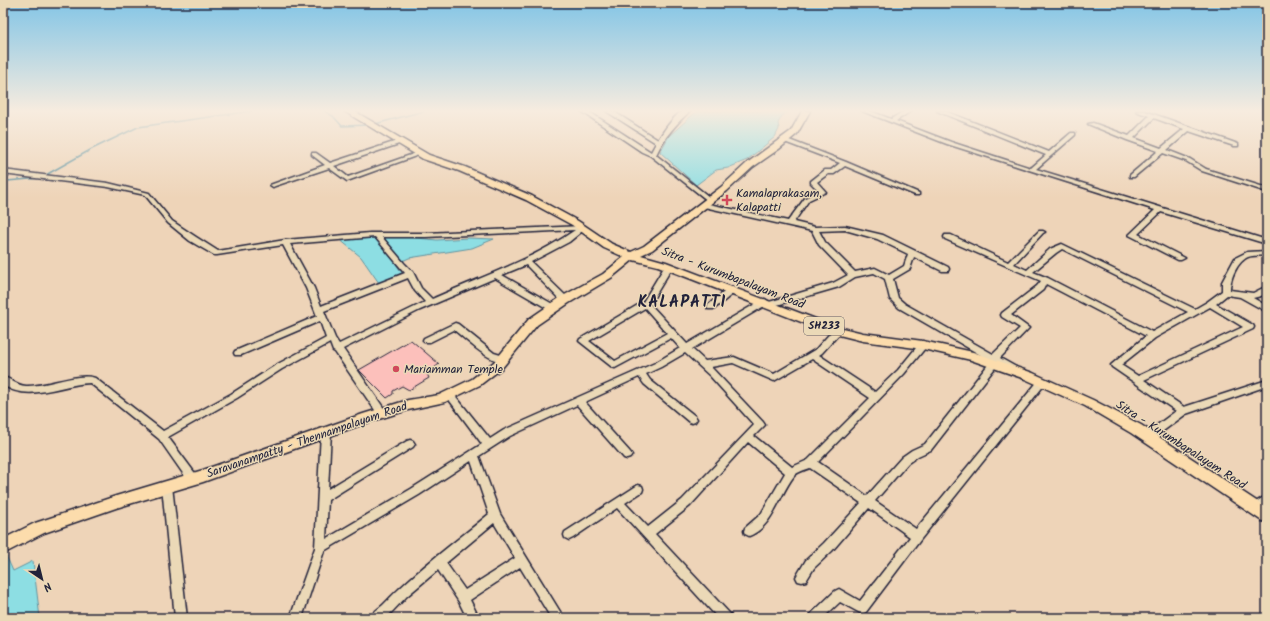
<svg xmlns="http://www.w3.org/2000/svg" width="1270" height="621" viewBox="0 0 1270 621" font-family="Kalam,sans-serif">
<rect width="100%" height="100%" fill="#eed4b8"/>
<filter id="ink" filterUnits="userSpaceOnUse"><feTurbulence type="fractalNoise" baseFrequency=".025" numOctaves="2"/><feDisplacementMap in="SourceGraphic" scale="8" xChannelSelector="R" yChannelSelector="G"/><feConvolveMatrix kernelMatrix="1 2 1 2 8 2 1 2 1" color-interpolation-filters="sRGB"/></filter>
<g filter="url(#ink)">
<g fill="#8ddee3" stroke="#6293a0">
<path d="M697,111H789L782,116L778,123L779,129L775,137L747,160L728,168L716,170L696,185L660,152L669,136Z"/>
<path d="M396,236L437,240L468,238L494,239L472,248L409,258L396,264L402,273L379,283L361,257L339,239Z"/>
<path d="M5,553L13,571L33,561L40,618H3V555Z"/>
</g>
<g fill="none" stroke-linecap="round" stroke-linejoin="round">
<g stroke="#6293a0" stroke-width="1.5">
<path d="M324,111L333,116L342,126L369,125"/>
<path d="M375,124L424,111"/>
<path d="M44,176L92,149L138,127L252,111"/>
<path d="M3,179L7,181L41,178"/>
</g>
</g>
<path fill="#fcc0bb" stroke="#22223b" d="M411,340L439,364L427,374L429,378L409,390L402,386L393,391V394L387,398L359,370Z"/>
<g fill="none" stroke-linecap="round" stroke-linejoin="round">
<defs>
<g id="minor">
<path d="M581,111H588L651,152L656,143L606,111H613L658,140C663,132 675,114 683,111C684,111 689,111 690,111C676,124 664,137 656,155L713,200L712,201H708L651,156L642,152Z"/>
<path d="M862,111H870L891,119L904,111H911L896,121L951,142L1031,168L1046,155L937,111H945L1049,152L1071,133H1075V135L1036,169L1267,240V244L1161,212L1138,234L1185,258L1181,260H1178L1129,235L1155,210L947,144Z"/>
<path d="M1136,111H1145L1238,144V146H1234L1189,131L1167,150L1190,159L1206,169L1267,188V192L1202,171L1186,161L1163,153L1134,177H1130V175L1158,151L1127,140L1088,124L1093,123L1129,136L1149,116ZM1154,118L1184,129L1161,148L1134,138Z"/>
<path d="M784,138L846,162L919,193V195H915L845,166L834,174H828L817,182L826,192L809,200L794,222L815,227L845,226L883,235L948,267L949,269L948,271H942L914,257L910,269L893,279L898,298L905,304L993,354L1020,328L1002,317L1001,315L1002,313L1037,286L1041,281L945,239L944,237L945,235H951L1008,262L1039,231H1043L1045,232L1043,233L1014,264L1027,270L1050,249L1062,244L1195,309L1207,302L1222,291V282L1235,258L1247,252L1267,251V255C1261,256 1253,255 1248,257C1237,262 1230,279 1230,290L1253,293L1267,286V293L1261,296L1253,298L1267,306V312L1240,297L1227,295L1216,304L1253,325L1254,327L1253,329L1144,380L1184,407L1267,380V386L1186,414L1151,440L1148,441L1145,440L1143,437L1145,434L1176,411L1112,367L1111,365L1146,336L1046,284L1043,290L1011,315L1029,328L1000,358L1016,367L1017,369L1016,371H1010L998,364L931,450L918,456L908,463L875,501L916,529L1039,380H1045L1046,382L1045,384L921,539L866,612L862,614L840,602L823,618H809L811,614L835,591L839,589L860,601L910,537L869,508L832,551L814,568L806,581L802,582L798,581L796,577L806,560L824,543L861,503L810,468C805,470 797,472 794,476C779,495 773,527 749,536L745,534L744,531L745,528L761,514L785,473L748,442L690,506L655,534L730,614L732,618H718L617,508L573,538L569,540L565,538L564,535L565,532L638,485L642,486L643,489L642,492L625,503L648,527L682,500L754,425L710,376L685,353L661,367L646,374L650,380L695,416L697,419L695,422L692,423L689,422L644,384L639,377L585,402L630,452L632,455L630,458L627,459L624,458L577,405L510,436L479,456L500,514L564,618H551L520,567L470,600L479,618H467L459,602L438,570L407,596L389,615L391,618H370C373,612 378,609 383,605C415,571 453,544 489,514L471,461L419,495L324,551L302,618H290L315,548L321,432L323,429L326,428L329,429L331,432L328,489L407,441L410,440L413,441L415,444L413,447L328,500L326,539L411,489L482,444L447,397L445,395L447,393L450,392L453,393L490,439L504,430L655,363L680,348L671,338L615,368L612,367L579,341L580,339L643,302L666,264H669L673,266L650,304L687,344L762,300L765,299L769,302L833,283L848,275L819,245L812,231L704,207L701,205L704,203L788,221L805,198L819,191L811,183V181L825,170H831L840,163L782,141L781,140ZM845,230L877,239L908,254L904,266L889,275L875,268L855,272L825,242L819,231ZM1062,249L1188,312L1152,332L1048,278L1033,272L1056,253ZM874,273L885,279L890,299L899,308L991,361L925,444L912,450L902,457L867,496L818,462L904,374L926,347L927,345L926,343H920L898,370L875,392L819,355L822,353L840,333L841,331L837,328L834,329L816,349L774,374L734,357L705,361L692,349L766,305L770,307L839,287L855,277ZM1210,307L1243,327L1138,376L1121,365L1155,338ZM645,308L667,333L615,361L589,341ZM812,359L870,398L808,460L792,467L754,436L765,425L763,422L711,367L733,363L774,381ZM494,523L515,558L465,590L446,563Z"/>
<path d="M400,140L403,142L402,143L334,166L348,177L419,152L421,151L424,153L347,181L329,168L275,186L273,187L270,185L325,165L312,155V153H316L330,163Z"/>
<path d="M3,170L108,183L149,193L172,221L196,237L218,251L285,240L370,233H426L583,226L586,228L569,242L531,262L568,298L569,300L568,302H562L526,265L502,275L556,306L557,308L556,310H550L495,278L420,310L343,349L385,410L387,413L385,416L382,417L379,416L335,352L333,351L330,343L282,369L237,398L168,437L197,476L198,479L197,482L193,483L189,482L159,439L90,383C62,384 29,403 3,385V377C12,379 15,385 26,386C47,387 77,372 95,378L163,431L231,394L276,365L326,338L320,321L241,355H235L234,353L235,351L317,316L306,288L283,245L217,255H214L190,241L168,223L145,195L108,187L3,174ZM575,230C531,261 480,277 432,299L421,288L413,272L404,263L382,237H426ZM375,237L405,273L321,306L314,288L290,244ZM408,278L415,291L425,302L339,344L335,338L324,311Z"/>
<path d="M732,287L735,288L736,290L735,292L714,309H708L707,307L708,305L729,288Z"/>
<path d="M455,323L458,324L494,353L507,357L508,359L507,361C492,366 466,339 454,330L430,342H424L423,340L424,338Z"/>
<path d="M167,482L171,483L172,486L187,618H175L162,486L163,483Z"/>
<path d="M1267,495V506L1255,513L1251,511L1250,508L1251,505Z"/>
</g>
<path id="major" d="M344,111H354L429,155L465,167L532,196L578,221L612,244L631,252L644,246L721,187L747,163L791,131L802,111H810L797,134L779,149L753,167L727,191L652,250L641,255L666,262L834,326L863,333L923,341L973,352L1033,373L1093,400L1141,425L1267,508V522L1262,521L1131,433L1085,406L1025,379L971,360L923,349L863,341L827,332L658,266L633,260L611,278L569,303L537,325L502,368L480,385L445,402L408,410L366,423L203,482L116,508L44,533L3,554V539L35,523L116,496L203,470L363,414L408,400L439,395L472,379L494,362L529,319L561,297L603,274L624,257L604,248L572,225L526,200L459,171L423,159Z"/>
</defs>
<use href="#minor" stroke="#22223b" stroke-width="3"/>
<use href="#major" stroke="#22223b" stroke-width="3"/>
<use href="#minor" fill="#ebd9b7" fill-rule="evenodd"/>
<use href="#major" fill="#fcdcac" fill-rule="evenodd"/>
</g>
</g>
<linearGradient id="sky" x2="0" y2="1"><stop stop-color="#83c5e6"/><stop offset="0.56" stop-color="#f7ecdf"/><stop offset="1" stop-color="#f7ecdf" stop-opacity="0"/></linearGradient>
<rect width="1270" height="198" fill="url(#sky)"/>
<g fill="#d1495b" stroke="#ebd9b7" stroke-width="1.5">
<path d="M725 194h4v4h4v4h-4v4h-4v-4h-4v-4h4z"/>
<circle cx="396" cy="369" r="4"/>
</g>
<g text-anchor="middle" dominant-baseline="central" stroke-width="3" stroke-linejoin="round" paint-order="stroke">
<rect fill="#ebd9b7" stroke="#5e5960" stroke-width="1" x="804" y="317" width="40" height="18" rx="3"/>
<g font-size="11" font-weight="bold" fill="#22223b">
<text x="824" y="326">SH233</text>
</g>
<g font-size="12" fill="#22223b" stroke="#ebd9b7" text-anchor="start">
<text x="736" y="193">Kamalaprakasam,<tspan x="736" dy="14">Kalapatti</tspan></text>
<text x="404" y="369">Mariamman Temple</text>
</g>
<g font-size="12" fill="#22223b" stroke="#ebd9b7">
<text transform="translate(733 278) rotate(21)">Sitra - Kurumbapalayam Road</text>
<text transform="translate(307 440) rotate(-19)">Saravanampatty - Thennampalayam Road</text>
<text transform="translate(1181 445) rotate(33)">Sitra - Kurumbapalayam Road</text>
</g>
<g font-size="16" font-weight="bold" letter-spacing="1" fill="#22223b" stroke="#ebd9b7">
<text x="682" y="302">KALAPATTI</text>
</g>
</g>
<rect width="1270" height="621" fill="none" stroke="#ebd9b7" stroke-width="16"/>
<rect x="8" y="8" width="1254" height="605" fill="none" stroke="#22223b" stroke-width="1.5" filter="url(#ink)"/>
<g transform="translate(42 579) rotate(145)" stroke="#ebd9b7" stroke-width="3" paint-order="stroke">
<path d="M0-3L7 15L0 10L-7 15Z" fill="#22223b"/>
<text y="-6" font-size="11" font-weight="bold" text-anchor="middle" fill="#22223b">N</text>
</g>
</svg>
